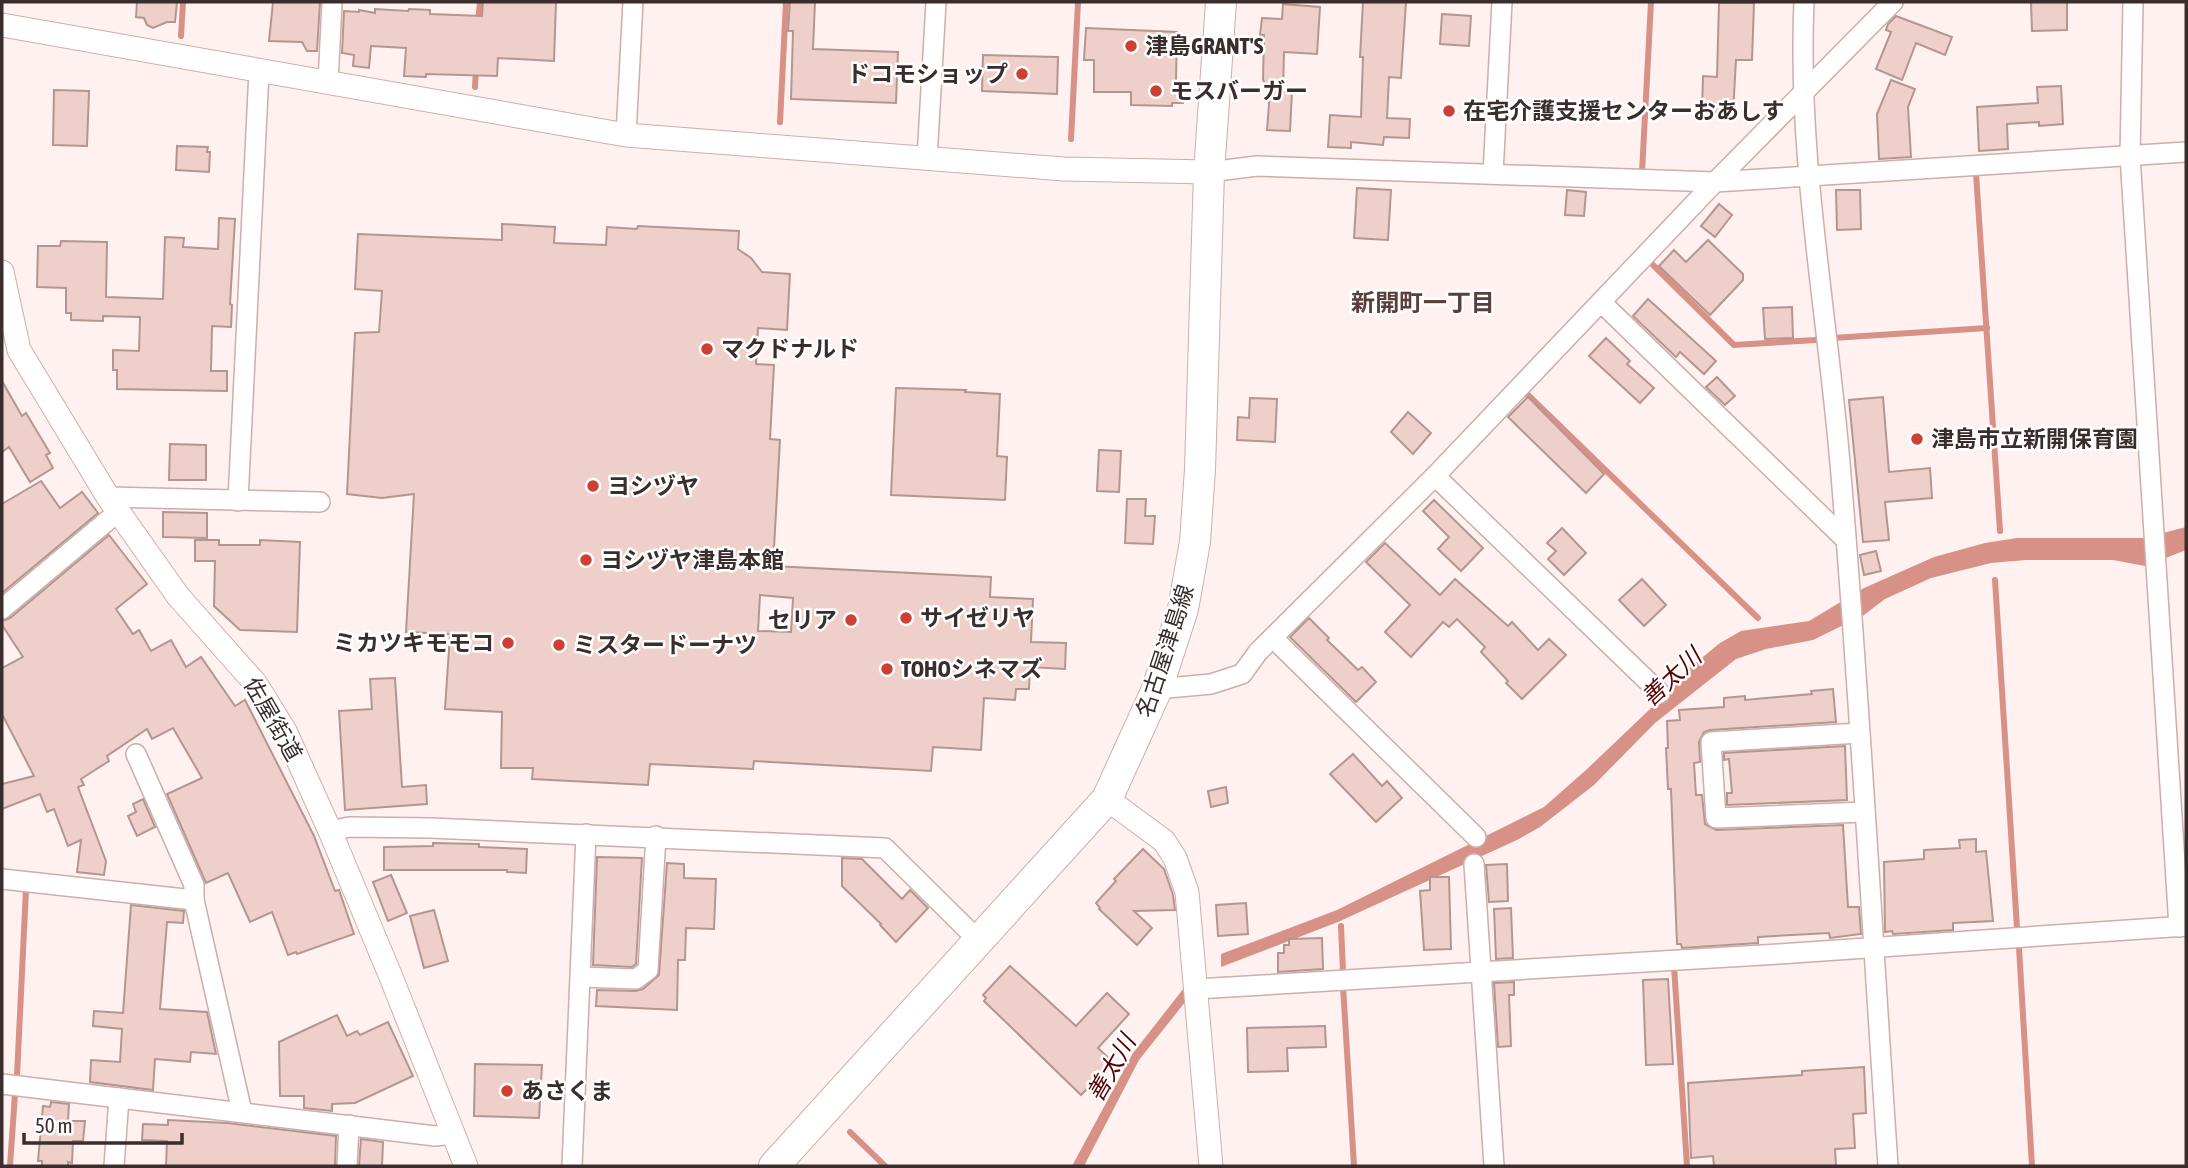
<svg xmlns="http://www.w3.org/2000/svg" width="2188" height="1168" viewBox="0 0 2188 1168" font-family="'Asap Condensed','Noto Sans JP',sans-serif">
<rect width="100%" height="100%" fill="#fff1ef"/>
<g fill="#d89187">
<path d="M2186,527V550L2145,566L2113,560H2026L1991,563L1931,578L1885,599L1864,615L1813,640L1766,649L1736,659L1655,723L1594,785L1540,827L1517,840L1338,922L1221,967V954L1337,910L1544,807L1586,770L1669,691L1687,670L1720,643L1741,631L1809,621L1864,588L1934,557L1985,543L2017,538H2144Z"/>
<path d="M1184,988L1186,1001L1139,1060L1084,1166H1072L1133,1053Z"/>
</g>
<g fill="none" stroke-linecap="round" stroke-linejoin="round">
<g stroke="#d89187" stroke-width="6">
<path d="M478,22L480,2"/>
<path d="M181,36L183,2"/>
<path d="M475,87L476,68"/>
<path d="M780,122L786,2"/>
<path d="M1071,139L1078,2"/>
<path d="M1642,172L1651,2"/>
<path d="M1976,174L2000,531"/>
<path d="M1653,265L1734,345L1816,340"/>
<path d="M1833,338L1987,328"/>
<path d="M1527,394L1758,618"/>
<path d="M1995,580L2017,928"/>
<path d="M1341,926L1343,972"/>
<path d="M2019,948L2032,1166"/>
<path d="M1674,966L1687,1166"/>
<path d="M1343,986L1354,1166"/>
<path d="M17,1076L26,889"/>
<path d="M850,1132L885,1166"/>
<path d="M10,1166L15,1094"/>
</g>
</g>
<g fill="#efcfca" stroke="#b49691" stroke-width="2" fill-rule="evenodd">
<path d="M137,2H177L175,22H167L153,28L147,25L144,18L136,17Z"/>
<path d="M273,2H320L317,51H307L302,42L269,41Z"/>
<path d="M483,2H556L554,61L498,58L497,76L426,74V77L404,76L406,48L371,46L369,68L353,66L354,55L342,53L344,11L359,12V10L375,13V9L408,11L409,9L430,10V14L482,16Z"/>
<path d="M790,2H815L813,49L898,52L896,103L791,99L793,31H788Z"/>
<path d="M1363,2H1406L1401,78L1389,77L1387,118L1410,119L1409,138L1384,137L1383,145L1351,142V148L1328,147L1330,115L1361,117L1363,57H1360Z"/>
<path d="M2031,2H2067V30L2032,31Z"/>
<path d="M1719,3H1754L1752,60H1736L1733,113L1702,112L1703,76L1717,77Z"/>
<path d="M1283,4L1320,7L1317,54L1284,52L1283,92H1292L1290,131L1267,130L1270,91L1263,80L1264,35H1260L1262,18L1282,19Z"/>
<path d="M1442,14L1471,16L1469,46L1440,44Z"/>
<path d="M1896,16L1952,37L1945,55L1916,43L1902,80L1876,69L1891,32L1886,30L1888,24Z"/>
<path d="M1086,28L1177,32L1176,81H1183V103H1172V106L1131,105V92H1094V60H1084Z"/>
<path d="M983,55L1058,57L1057,94L982,91Z"/>
<path d="M1891,80L1915,89L1908,107L1911,157L1879,159L1877,114Z"/>
<path d="M2061,86L2063,124L2039,126V122L2007,124L2008,149L1979,151L1977,107L2038,103L2037,87Z"/>
<path d="M54,90L89,91L87,146L53,145Z"/>
<path d="M177,146L208,147L207,152H210L209,172L176,170Z"/>
<path d="M1357,188L1391,190L1388,240L1354,238Z"/>
<path d="M1567,190L1586,192L1584,216L1565,215Z"/>
<path d="M1836,190H1860L1861,229L1837,230Z"/>
<path d="M1719,204L1732,215L1715,237L1701,226Z"/>
<path d="M219,218L235,219L230,304L232,305L231,327L212,326L211,371H227V391L117,389V370H113V350L139,351L140,317L103,316V321L71,320V313H66V288L37,287L38,246H60L61,241L107,242L106,297L163,299L165,237L184,238L183,247L218,249Z"/>
<path d="M502,224L555,227L554,243L606,245L607,227L637,229L638,226L739,231L738,249L751,258L762,272L790,274L787,330L758,328L756,364L774,365L770,439L780,440L773,566L991,577L990,597L1033,599L1031,642L1066,643L1065,669L1030,667L1029,689H1016L1015,700L984,698L981,750L933,747L931,771L754,761L753,769L650,764L648,785L532,779L533,768H501L502,712L445,709L450,634L406,632L414,494L382,498L347,494L355,333L379,332L382,291L355,289L358,234L502,240ZM760,595L793,598L791,632L758,631Z"/>
<path d="M1708,240L1743,274V280L1710,315L1659,266L1674,250L1686,262Z"/>
<path d="M1648,299L1716,361L1704,374L1680,352L1676,357L1633,316Z"/>
<path d="M1792,307L1793,338L1765,339L1763,308Z"/>
<path d="M1606,338L1630,361L1627,364L1654,388L1640,403L1589,356Z"/>
<path d="M1717,377L1735,396L1725,405L1706,387Z"/>
<path d="M2,381L22,416L26,413L50,453L46,455L53,468L30,482L9,447L2,452Z"/>
<path d="M896,388L966,390L965,392L1000,394L997,456L1007,457L1005,500L891,495Z"/>
<path d="M1528,397L1604,474L1586,493L1508,417Z"/>
<path d="M1883,397L1889,472L1930,468L1932,498L1885,502L1889,540L1863,542L1849,400Z"/>
<path d="M1250,398L1277,399L1275,442L1237,440L1238,417L1249,418Z"/>
<path d="M1408,412L1431,433L1413,454L1391,432Z"/>
<path d="M170,444L206,445V480H169Z"/>
<path d="M1099,450L1121,451L1119,492L1097,491Z"/>
<path d="M41,481L60,508L82,492L98,513L2,593V504Z"/>
<path d="M1127,499H1146L1145,516H1155L1153,544L1125,543Z"/>
<path d="M1434,500L1483,548L1461,571L1438,549L1449,537L1423,511Z"/>
<path d="M163,512L207,513V538L163,537Z"/>
<path d="M1562,528L1586,553L1564,575L1548,559L1556,551L1547,543Z"/>
<path d="M109,535L147,584L116,609L133,634L139,630L151,651L171,640L186,667L201,657L235,706L245,700L314,836L335,891L339,890L354,934L297,954L296,952L288,955L272,912L250,922L228,873L206,883L167,794L202,778L173,728L152,739L147,729L107,756L109,761L81,779L84,785L78,787L106,861L104,875L77,872L81,840L68,846L54,809L47,812L40,794L2,809V784L34,776L2,714V668L23,657L2,625V621L10,618Z"/>
<path d="M195,540H219V545H260V540L300,542L297,632L240,630L214,606L215,561H195Z"/>
<path d="M1385,543L1440,595L1455,579L1508,626L1512,622L1538,650L1549,639L1566,655L1522,699L1506,683L1508,681L1481,652L1485,647L1457,619L1449,627L1443,622L1411,657L1385,632L1410,605L1366,562Z"/>
<path d="M1876,551L1881,571L1864,575L1860,555Z"/>
<path d="M1642,579L1666,605L1644,626L1619,600Z"/>
<path d="M1309,618L1329,638L1327,640L1358,670L1362,667L1376,682L1356,702L1290,637Z"/>
<path d="M395,678L402,787L426,785L427,804L345,810L339,711L372,709L370,679Z"/>
<path d="M1833,689L1836,722L1710,730L1704,732L1699,742L1700,762L1694,763L1696,795H1702L1705,824L1716,830L1843,825L1848,907H1859L1861,934L1830,938L1829,933L1758,937V943L1682,948L1681,944H1677L1671,789H1668L1666,748H1668L1667,721L1680,720L1679,710L1724,707V698L1745,696V700L1812,694L1811,691Z"/>
<path d="M1845,746L1847,800L1727,805V793H1732L1729,759L1724,760V753Z"/>
<path d="M1353,754L1382,786L1387,781L1402,798L1376,822L1330,774Z"/>
<path d="M1226,787L1228,803L1211,807L1208,791Z"/>
<path d="M143,799L155,827L137,836L128,816L136,812L133,804Z"/>
<path d="M1976,839V852L1986,851L1993,921L1953,923V930L1893,934L1892,931L1885,932L1884,862L1924,859V850L1960,848L1959,840Z"/>
<path d="M433,843L479,844V847L527,849L526,873L507,872V870H384V847L433,846Z"/>
<path d="M1143,849L1164,869L1173,895L1175,910L1134,911L1152,928L1137,945L1099,909L1100,908L1096,903L1116,881L1114,879Z"/>
<path d="M597,857L642,858L636,964L632,967L593,965Z"/>
<path d="M842,858L862,859L902,899L910,890L928,908L896,942L880,925L881,924L842,886Z"/>
<path d="M667,863L684,864V878L716,879L714,929L686,928L685,960H678L677,1010L596,1006L597,990L636,991L643,989L659,975Z"/>
<path d="M1507,864L1508,901L1489,902L1486,865Z"/>
<path d="M391,875L407,913L388,921L373,882Z"/>
<path d="M1430,877H1449L1451,949L1424,950L1420,891L1430,890Z"/>
<path d="M1246,903L1248,934L1218,936L1216,905Z"/>
<path d="M131,905L184,911L183,923L167,922L160,1009L207,1012L216,1054L191,1052L190,1062L155,1059L153,1090L90,1082L91,1060L120,1062L122,1029L93,1026L94,1011L123,1013Z"/>
<path d="M1511,908L1513,958L1496,959L1494,909Z"/>
<path d="M434,910L448,961L424,968L410,916Z"/>
<path d="M1322,938L1323,969L1278,972V953H1284V945H1289V939Z"/>
<path d="M1010,966L1076,1026L1107,993L1129,1014L1098,1048L1113,1062L1081,1095L984,1001L986,998L983,995Z"/>
<path d="M1668,979L1673,1064L1646,1065L1643,980Z"/>
<path d="M1514,982V995H1509L1511,1046L1498,1047L1494,983Z"/>
<path d="M337,1015L347,1036L357,1031L360,1035L388,1022L413,1076L355,1103L332,1104V1111L304,1108V1096H280L279,1042Z"/>
<path d="M1325,1026L1326,1047L1287,1048L1288,1071L1248,1072L1247,1028Z"/>
<path d="M475,1064L542,1065L539,1118L474,1116Z"/>
<path d="M1864,1067L1866,1113L1853,1114L1855,1148L1835,1149L1836,1166H1714L1713,1156L1691,1158L1688,1083L1802,1075V1071Z"/>
<path d="M51,1102L69,1104L68,1121H85L83,1141H73L72,1163L68,1162V1166H42V1161H38L43,1106L50,1107Z"/>
<path d="M168,1120L227,1123L336,1136L335,1166H166L167,1141L142,1140L143,1124L168,1125Z"/>
<path d="M361,1139L383,1142L382,1166H359Z"/>
</g>
<g fill="none" stroke-linecap="round" stroke-linejoin="round">
<defs>
<g id="minor">
<path d="M1804,2C1797,157 1827,310 1840,463C1860,697 1872,932 1888,1166"/>
<path d="M2133,2L2130,156L2179,927"/>
<path d="M328,83L332,2"/>
<path d="M626,135L633,2"/>
<path d="M927,159L936,2"/>
<path d="M1209,172L1257,166L1715,182L2186,152"/>
<path d="M1493,174L1502,2"/>
<path d="M1602,303L1846,540"/>
<path d="M1435,476L1660,693"/>
<path d="M108,497L320,502"/>
<path d="M238,501L259,71"/>
<path d="M2,609L119,511"/>
<path d="M1273,638L1476,837"/>
<path d="M1157,689L1211,684L1242,674L1258,652L1435,476L1715,182L1893,2"/>
<path d="M1859,733L1711,742L1716,818L1864,812"/>
<path d="M136,754L194,885V900"/>
<path d="M330,831L349,827L431,828L885,848L979,941"/>
<path d="M1474,864L1494,1166"/>
<path d="M2,879L194,900L242,1112"/>
<path d="M581,977L636,979L648,970L656,836"/>
<path d="M1196,989L1779,954L2186,926"/>
<path d="M2,1084L435,1136L454,1134"/>
<path d="M114,1166L119,1098"/>
<path d="M347,1166L349,1125"/>
<path d="M572,1166L586,834"/>
</g>
<g id="tertiary">
<path d="M2,25L626,135L1064,169L1209,172"/>
<path d="M2,272L19,350L108,497L178,596L256,684L285,731L330,831L391,977L466,1166"/>
<path d="M1107,799L1164,841L1175,858L1187,892L1211,1166"/>
</g>
<path id="primary" d="M774,1166L1107,799L1157,689L1183,609L1195,542L1200,469L1209,172L1221,2"/>
</defs>
<use href="#minor" stroke="#cdaea9" stroke-width="22"/>
<use href="#tertiary" stroke="#cdaea9" stroke-width="25"/>
<use href="#primary" stroke="#cdaea9" stroke-width="32"/>
<use href="#minor" stroke="#fff" stroke-width="19"/>
<use href="#tertiary" stroke="#fff" stroke-width="23"/>
<use href="#primary" stroke="#fff" stroke-width="30"/>
</g>
<g fill="#ce4035" stroke="#fff" stroke-width="2.5">
<circle cx="1131" cy="46" r="7"/>
<circle cx="1022" cy="74" r="7"/>
<circle cx="1156" cy="91" r="7"/>
<circle cx="1449" cy="111" r="7"/>
<circle cx="707" cy="349" r="7"/>
<circle cx="1917" cy="439" r="7"/>
<circle cx="593" cy="486" r="7"/>
<circle cx="586" cy="560" r="7"/>
<circle cx="906" cy="618" r="7"/>
<circle cx="851" cy="620" r="7"/>
<circle cx="508" cy="643" r="7"/>
<circle cx="559" cy="645" r="7"/>
<circle cx="887" cy="669" r="7"/>
<circle cx="507" cy="1091" r="7"/>
</g>
<g text-anchor="middle" dominant-baseline="central" stroke-width="5" stroke-linejoin="round" paint-order="stroke">
<g font-size="23" font-weight="bold" fill="#3a2e2c" stroke="#fff" text-anchor="start">
<text x="1145" y="46">津島GRANT'S</text>
<text x="1008" y="74" text-anchor="end">ドコモショップ</text>
<text x="1170" y="91">モスバーガー</text>
<text x="1463" y="111">在宅介護支援センターおあしす</text>
<text x="721" y="349">マクドナルド</text>
<text x="1931" y="439">津島市立新開保育園</text>
<text x="607" y="486">ヨシヅヤ</text>
<text x="600" y="560">ヨシヅヤ津島本館</text>
<text x="920" y="618">サイゼリヤ</text>
<text x="837" y="620" text-anchor="end">セリア</text>
<text x="494" y="643" text-anchor="end">ミカツキモモコ</text>
<text x="573" y="645">ミスタードーナツ</text>
<text x="901" y="669">TOHOシネマズ</text>
<text x="521" y="1091">あさくま</text>
</g>
<g font-size="23" fill="#3a2e2c" stroke="#fff">
<text transform="translate(1165 651) rotate(-72)">名古屋津島線</text>
<text transform="translate(273 719) rotate(60)">佐屋街道</text>
</g>
<g font-size="24" font-weight="bold" fill="#5a403c" stroke="#fff">
<text x="1423" y="302">新開町一丁目</text>
</g>
<g font-size="24" font-style="italic" fill="#560000" stroke="#fff">
<text transform="translate(1671 677) rotate(-43)">善太川</text>
<text transform="translate(1111 1068) rotate(-60)">善太川</text>
</g>
</g>
<rect width="2188" height="1168" fill="none" stroke="#3a2e2c" stroke-width="7"/>
<path d="M24 1133v10h158v-10" fill="none" stroke="#3a2e2c" stroke-width="3.5"/>
<text x="35" y="1133" font-size="21" fill="#3a2e2c" stroke="#ffffff" stroke-width="5" paint-order="stroke">50 m</text>
</svg>
